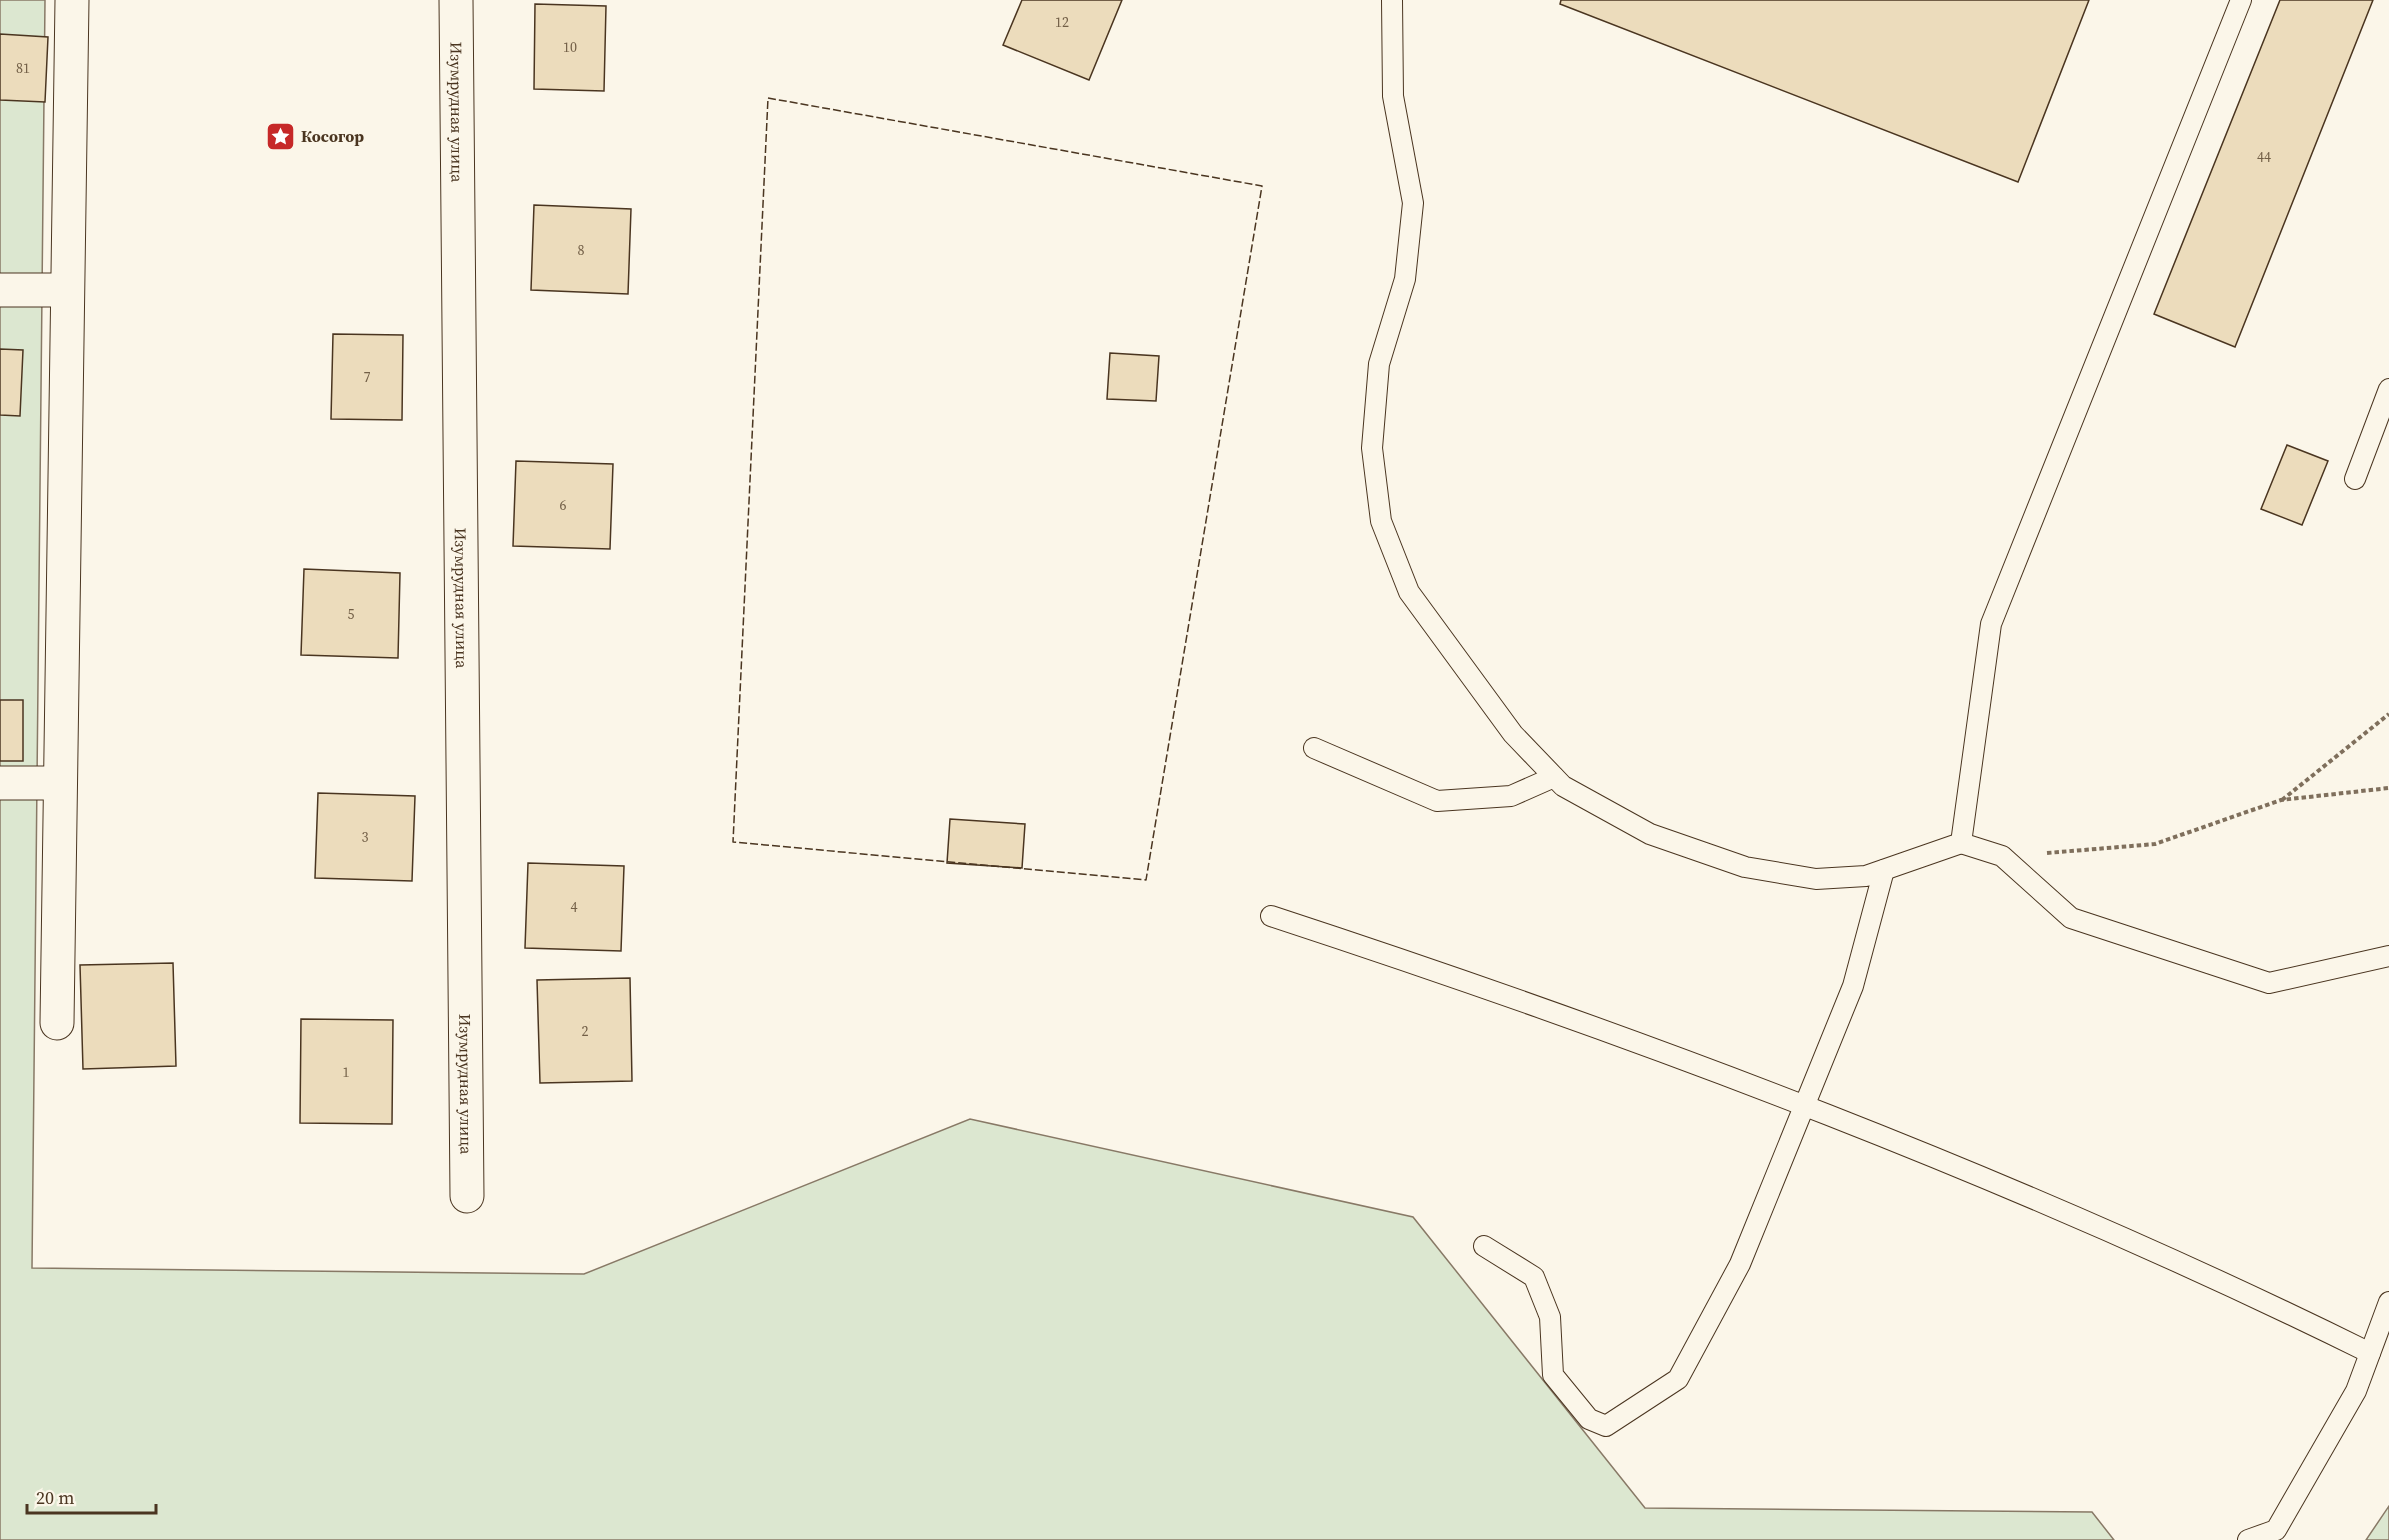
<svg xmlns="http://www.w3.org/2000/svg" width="2389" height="1540" viewBox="0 0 2389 1540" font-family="'Source Serif 4',serif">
<rect width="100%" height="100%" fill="#fbf6e9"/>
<g fill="#dce7d0" stroke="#887966" stroke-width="1.5">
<path d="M0,0H45L32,1268L584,1274L970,1119L1413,1217L1645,1508L2092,1512L2114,1540H0Z"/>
<path d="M2389,1506V1540H2366Z"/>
</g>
<g fill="#ecdcbc" stroke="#4a3520" stroke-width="1.5">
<path d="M1022,0H1122L1089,80L1003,45Z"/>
<path d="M1561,0H2089L2018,182L1560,4Z"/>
<path d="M2280,0H2373L2235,347L2154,314Z"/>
<path d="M535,4L606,6L604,91L534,89Z"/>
<path d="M0,34L48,37L45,102L0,100Z"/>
<path d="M534,205L631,209L628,294L531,290Z"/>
<path d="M333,334L403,335L402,420L331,419Z"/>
<path d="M0,349L23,350L20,416L0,415Z"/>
<path d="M1110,353L1159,356L1156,401L1107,399Z"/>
<path d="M2287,445L2328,461L2302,525L2261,509Z"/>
<path d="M516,461L613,464L610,549L513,546Z"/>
<path d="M304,569L400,573L398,658L301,655Z"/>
<rect x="0" y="700" width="23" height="61"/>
<path d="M318,793L415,796L412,881L315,878Z"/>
<path d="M950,819L1025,824L1022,868L947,863Z"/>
<path d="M528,863L624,866L621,951L525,948Z"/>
<path d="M173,963L176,1066L83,1069L80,965Z"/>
<path d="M630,978L632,1081L540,1083L537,980Z"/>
<path d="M301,1019L393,1020L392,1124L300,1123Z"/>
</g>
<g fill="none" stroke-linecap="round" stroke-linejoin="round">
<defs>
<g id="service">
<path d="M1392,0L1393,96L1413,203L1405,279L1379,364L1372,448L1381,521L1409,592L1513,734L1563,786L1650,834L1745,867L1816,879L1866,876L1961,843L1991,624L2241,0"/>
<path d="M2355,479L2389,389"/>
<path d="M1314,748L1437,801L1511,796L1554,777"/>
<path d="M1961,843L2002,856L2071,918L2269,983L2389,956"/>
<path d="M1271,916C1646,1039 2016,1178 2370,1353"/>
<path d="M1484,1246L1534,1277L1550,1317L1553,1375L1589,1419L1606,1426L1678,1379L1740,1264L1853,986L1884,870"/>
<path d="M2248,1540L2276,1530L2356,1391L2389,1302"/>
</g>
<g id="minor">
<path id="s1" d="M456,0L467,1196"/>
<path d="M0,290H66"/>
<path d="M0,783H58"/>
<path d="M57,1023L72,0"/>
</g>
</defs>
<use href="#service" stroke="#4a3520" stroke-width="22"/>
<use href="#minor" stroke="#4a3520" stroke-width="35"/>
<g stroke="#7f6f5c" stroke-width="4" stroke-dasharray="4.5 3" stroke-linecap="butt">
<path d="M2282,800L2389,714"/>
<path d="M2047,853L2155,844L2281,800L2389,788"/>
</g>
<use href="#service" stroke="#fbf6e9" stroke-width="20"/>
<use href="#minor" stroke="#fbf6e9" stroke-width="33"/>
<path stroke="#4a3520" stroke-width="1.5" stroke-dasharray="8 3" stroke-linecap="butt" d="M768,98L1262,186L1146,880L733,842Z"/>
</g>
<defs>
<symbol id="sight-square" viewBox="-11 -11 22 22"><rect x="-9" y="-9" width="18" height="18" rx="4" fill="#c62828" stroke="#fbf6e9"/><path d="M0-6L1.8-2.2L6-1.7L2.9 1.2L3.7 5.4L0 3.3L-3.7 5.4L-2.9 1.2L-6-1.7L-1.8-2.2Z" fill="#fff"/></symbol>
</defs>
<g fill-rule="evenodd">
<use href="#sight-square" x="264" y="120" width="33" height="33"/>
</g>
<g text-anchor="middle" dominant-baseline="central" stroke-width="4.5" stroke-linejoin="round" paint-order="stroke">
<g font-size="14" fill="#725f47">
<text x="1062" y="22">12</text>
<text x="570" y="47">10</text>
<text x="23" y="68">81</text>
<text x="2264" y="157">44</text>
<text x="581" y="250">8</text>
<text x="367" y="377">7</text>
<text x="563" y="505">6</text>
<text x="351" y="614">5</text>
<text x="365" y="837">3</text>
<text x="574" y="907">4</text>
<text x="585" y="1031">2</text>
<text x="346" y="1072">1</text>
</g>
<g font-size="16" fill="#4a3520" stroke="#fbf6e9">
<text stroke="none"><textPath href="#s1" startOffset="112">Изумрудная улица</textPath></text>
<text stroke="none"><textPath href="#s1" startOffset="598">Изумрудная улица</textPath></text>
<text stroke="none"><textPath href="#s1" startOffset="1084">Изумрудная улица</textPath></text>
</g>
<g font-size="16" font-weight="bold" fill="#4a3520" stroke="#fbf6e9" text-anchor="start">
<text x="301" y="136">Косогор</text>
</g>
</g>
<path d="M27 1504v9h129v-9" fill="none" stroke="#4a3520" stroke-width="3"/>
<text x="36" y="1504" font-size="18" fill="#4a3520" stroke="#fbf6e9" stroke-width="4.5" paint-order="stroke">20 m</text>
</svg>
